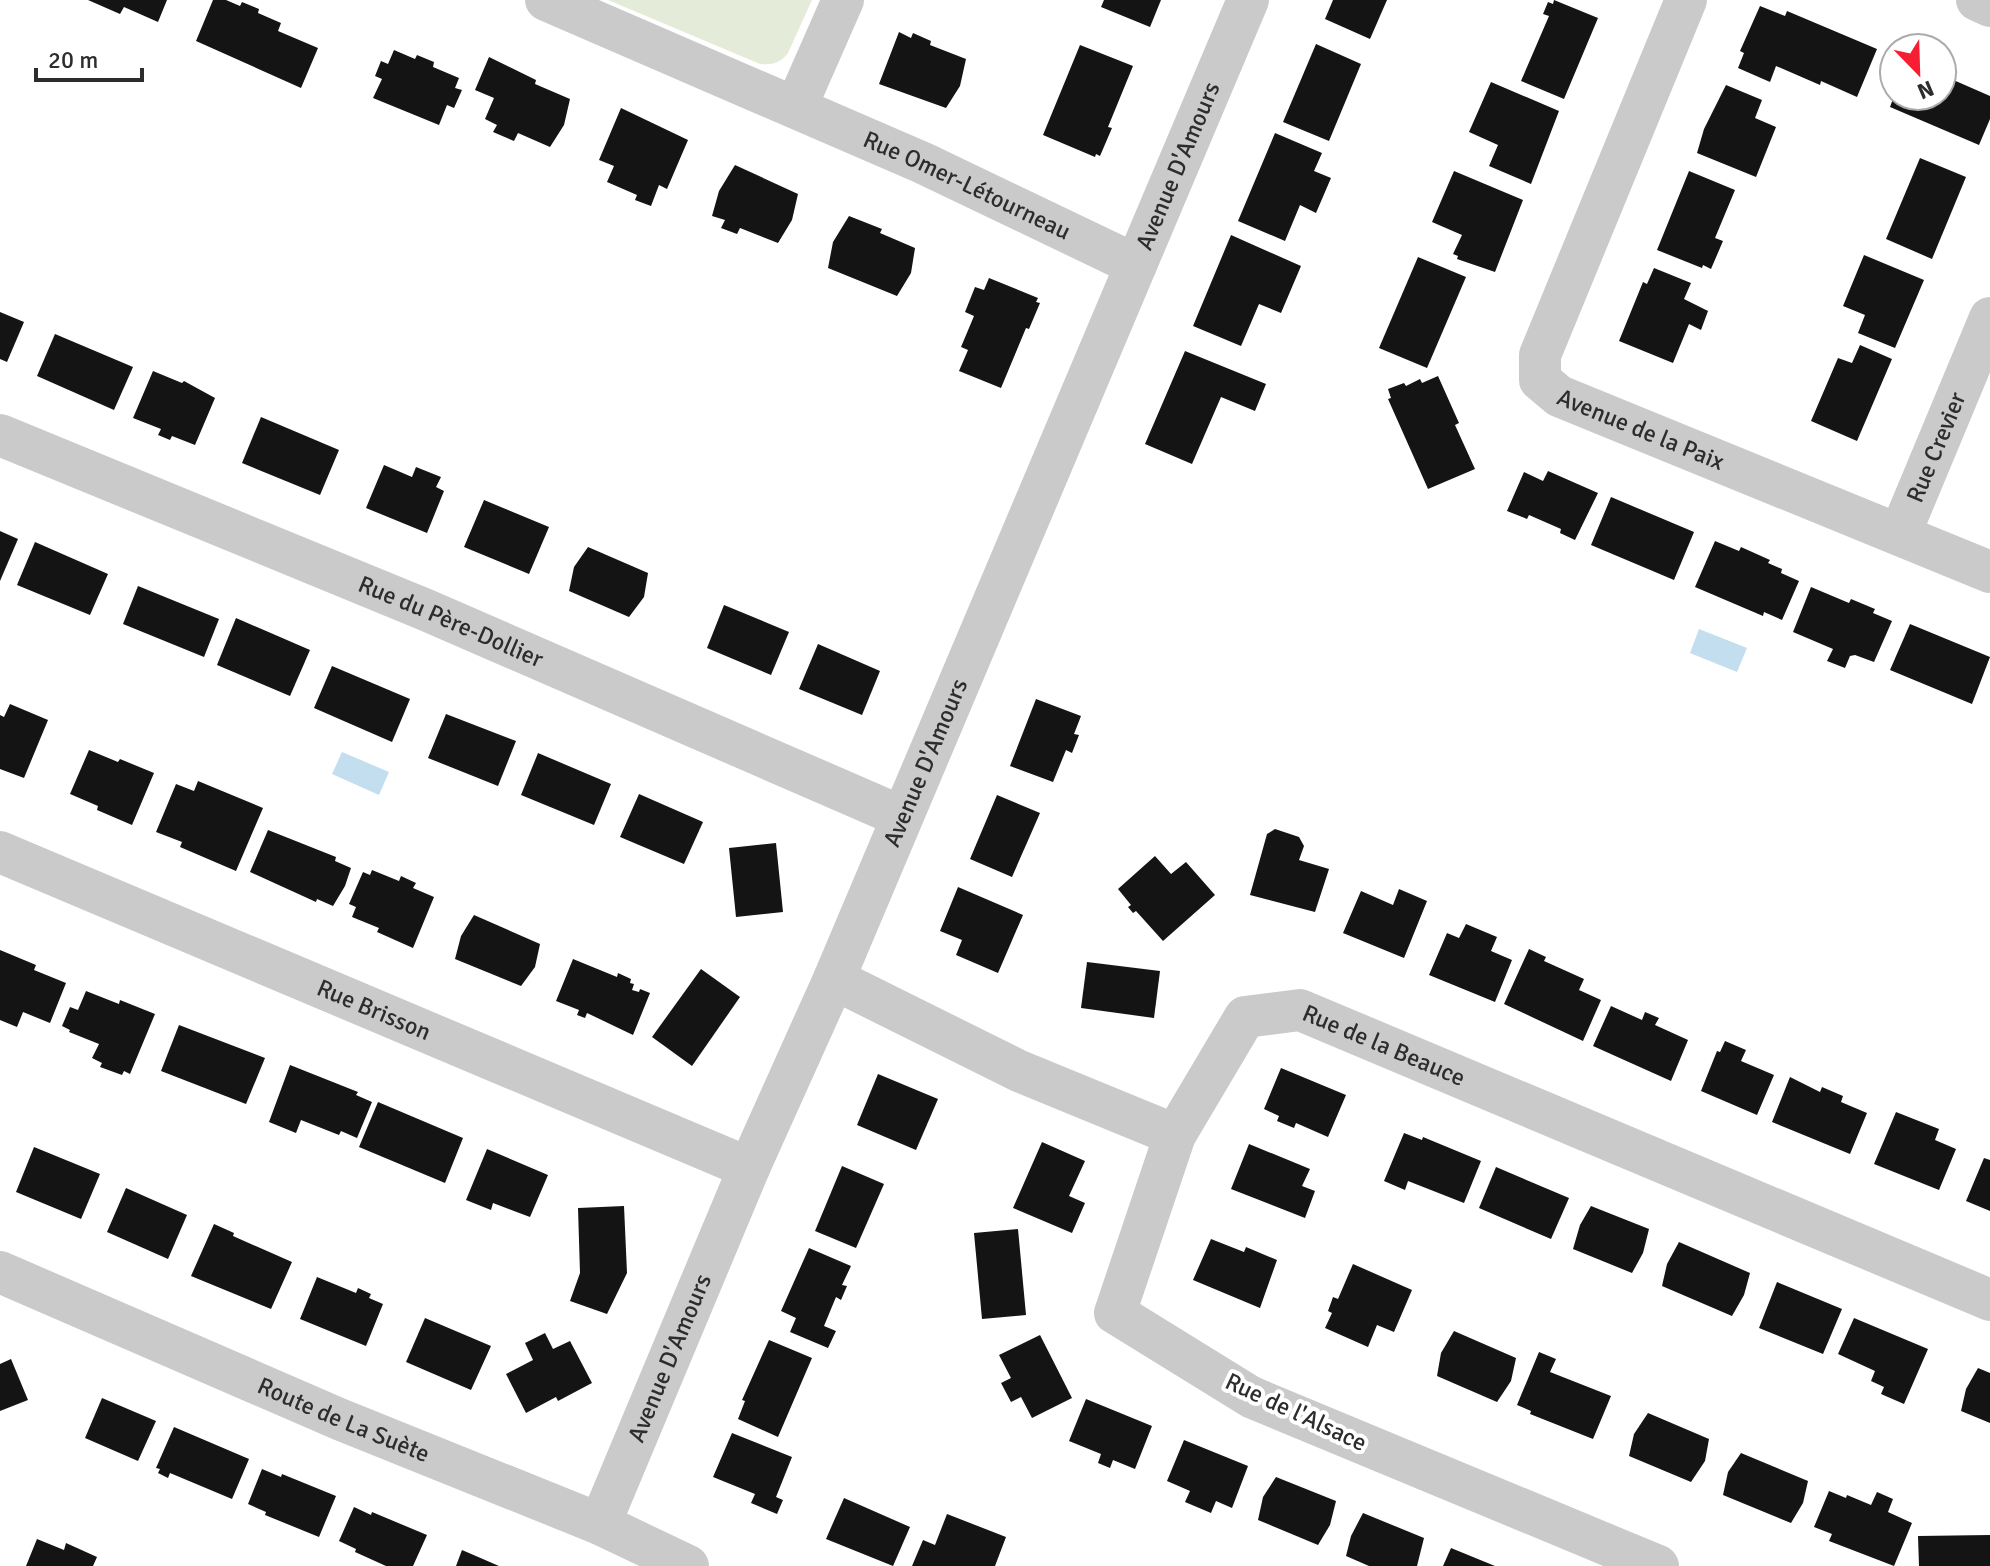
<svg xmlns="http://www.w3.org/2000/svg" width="1990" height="1566" viewBox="0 0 1990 1566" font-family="Signika,sans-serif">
<rect width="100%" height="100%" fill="#fff"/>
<path fill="#e4ecd9" d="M608,0H812L788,53C781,63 772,65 760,64Z"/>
<g fill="#c3deee">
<path d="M1699,629L1747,648L1737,672L1690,653Z"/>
<path d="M342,752L389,772L379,795L332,774Z"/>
</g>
<g fill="#141414">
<path d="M88,0H167L158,22L124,7L120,14Z"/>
<path d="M213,0H226L240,6L242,2L259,9L258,13L281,23L278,31L318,48L301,88L196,41Z"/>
<path d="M1104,0H1161L1150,27L1101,7Z"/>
<path d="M1333,0H1387L1370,39L1325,19Z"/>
<path d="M1554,0L1598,18L1564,99L1521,81L1549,16L1543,14L1548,2L1553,4Z"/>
<path d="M1760,6L1785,16L1787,11L1877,49L1857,97L1821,81L1820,85L1776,66L1770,82L1738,68L1744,53L1740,51Z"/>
<path d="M899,32L911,38L913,33L931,41L930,45L966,59L960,86L946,108L879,84Z"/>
<path d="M1316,44L1361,64L1329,141L1283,122Z"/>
<path d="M1080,45L1133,66L1108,127L1112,128L1100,156L1096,154L1095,157L1043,135Z"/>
<path d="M394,50L415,59L417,55L434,62L433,67L459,78L455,88L462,90L454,108L447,105L439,125L373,98L382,79L375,76L381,61L388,64Z"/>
<path d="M489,57L536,80L535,84L570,99L564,125L550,147L518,133L514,141L493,132L497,125L485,119L494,98L475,90Z"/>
<path d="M1942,75L1990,96V119L1979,145L1890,107L1894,96H1942Z"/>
<path d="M1491,82L1559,111L1531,184L1489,166L1498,145L1469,132Z"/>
<path d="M1726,85L1762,100L1755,118L1776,127L1756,177L1697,153L1704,129Z"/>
<path d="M621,108L688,140L667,189L659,185L651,206L635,200L637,195L607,182L614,166L599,160Z"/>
<path d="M1275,133L1322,153L1314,171L1331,178L1316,213L1300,205L1285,241L1238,221Z"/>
<path d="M1920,158L1966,177L1932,259L1886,239Z"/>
<path d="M735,165L798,194L792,220L778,243L740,228L737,234L721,228L725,220L712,216L719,191Z"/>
<path d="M1454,171L1523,200L1495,272L1457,259L1458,256L1453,254L1462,235L1432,222Z"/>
<path d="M1689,171L1735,190L1715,238L1723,241L1711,269L1703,265L1702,268L1657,250Z"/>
<path d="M849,216L882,229L880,233L915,248L911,273L897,296L828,268L833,242Z"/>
<path d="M1231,235L1301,266L1281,313L1259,304L1241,346L1193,326Z"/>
<path d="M1864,255L1924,280L1895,348L1858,333L1865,315L1843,306Z"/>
<path d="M1418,257L1466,277L1427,368L1379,348Z"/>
<path d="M1654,268L1691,283L1684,299L1708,311L1701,330L1689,324L1673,363L1619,341L1643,282L1647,284Z"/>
<path d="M989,278L1038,298L1036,302L1040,303L1029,329L1026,328L1001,388L959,371L968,350L961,347L974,316L965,312L975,287L984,290Z"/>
<path d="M0,312L24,322L7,362L0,359Z"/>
<path d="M55,334L133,367L114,410L37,376Z"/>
<path d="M1860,345L1892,359L1857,441L1811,421L1838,358L1852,363Z"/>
<path d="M1185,351L1266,384L1255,411L1221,397L1192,464L1145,444Z"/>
<path d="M153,371L182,383L184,381L215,398L195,445L172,436L170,440L158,435L161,429L133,418Z"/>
<path d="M1438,376L1459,423L1455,425L1475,469L1428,489L1388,399L1391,398L1388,389L1404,383L1406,386L1420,379L1422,383Z"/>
<path d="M261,417L339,450L320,495L242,463Z"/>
<path d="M384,465L412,477L416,467L441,477L436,487L444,491L427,533L366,508Z"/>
<path d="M1548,471L1598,493L1575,540L1560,533L1561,529L1529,515L1527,519L1507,511L1524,472L1543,481Z"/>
<path d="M1611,497L1694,532L1674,580L1591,545Z"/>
<path d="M484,500L549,527L529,574L464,547Z"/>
<path d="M0,531L18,539L0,581Z"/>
<path d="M1715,541L1739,551L1741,547L1770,560L1768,563L1782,569L1781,573L1799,581L1782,620L1764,612L1763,616L1695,587Z"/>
<path d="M35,542L108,574L90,615L17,585Z"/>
<path d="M588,547L648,573L644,597L629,617L569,591L574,567Z"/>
<path d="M138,586L219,619L204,657L123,624Z"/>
<path d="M1811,587L1849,603L1851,599L1875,609L1873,613L1892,621L1874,662L1855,655L1850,656L1845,668L1827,661L1833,649L1793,632Z"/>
<path d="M724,605L789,632L771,675L707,648Z"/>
<path d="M236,618L310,650L290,696L217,665Z"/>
<path d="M1910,624L1990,657L1972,704L1890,670Z"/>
<path d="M818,644L880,671L862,715L799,689Z"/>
<path d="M332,666L410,699L392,742L314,708Z"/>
<path d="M1036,699L1081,716L1074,734L1079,735L1072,753L1066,750L1053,782L1010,766Z"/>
<path d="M10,704L48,720L24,778L0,769V715L4,717Z"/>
<path d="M446,714L516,741L498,786L428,758Z"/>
<path d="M89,750L118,762L120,759L154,773L132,825L97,810L98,806L70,794Z"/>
<path d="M538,753L611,784L594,825L521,795Z"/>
<path d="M198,781L263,808L236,871L180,847L182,842L156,832L176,784L194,791Z"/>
<path d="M639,794L703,822L684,864L620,837Z"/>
<path d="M997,795L1040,813L1012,877L970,859Z"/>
<path d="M1275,829L1299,837L1304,846L1299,860L1329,869L1315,912L1250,895L1267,834Z"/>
<path d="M268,830L336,857L335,861L351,868L345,886L333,906L317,899L316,902L250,872Z"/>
<path d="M776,843L783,912L736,917L729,848Z"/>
<path d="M1155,856L1171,874L1186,862L1215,895L1163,941L1136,911L1133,913L1128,907L1131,905L1118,889Z"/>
<path d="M372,870L399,881L401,876L416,883L413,888L434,897L413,948L377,932L379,928L352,917L356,907L349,904L363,872L370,875Z"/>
<path d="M958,887L1023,915L998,973L956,955L962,940L940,931Z"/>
<path d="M1399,889L1427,901L1404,958L1343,933L1361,891L1393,905Z"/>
<path d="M474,915L540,944L535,967L521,986L455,959L461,936Z"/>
<path d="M1466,924L1497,937L1491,951L1512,960L1495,1002L1429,975L1447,933L1459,938Z"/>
<path d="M1529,949L1546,957L1544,961L1584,979L1579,990L1601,1000L1583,1041L1504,1004Z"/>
<path d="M0,950L36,965L34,970L66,983L50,1023L23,1012L17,1027L0,1020Z"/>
<path d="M573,959L617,977L618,973L631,979L630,983L634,984L632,990L639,992L640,989L650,993L633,1035L587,1013L585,1018L577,1015L579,1010L556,1001Z"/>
<path d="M1087,962L1160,971L1154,1018L1081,1008Z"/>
<path d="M701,969L740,997L692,1066L652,1037Z"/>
<path d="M86,991L119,1004L120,1000L155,1014L130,1074L124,1071L122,1075L100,1067L102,1063L92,1058L99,1044L69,1032L70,1030L62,1026L70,1007L78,1010Z"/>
<path d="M1611,1006L1642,1020L1645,1012L1659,1018L1655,1025L1688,1040L1671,1081L1593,1046Z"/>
<path d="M179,1025L265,1058L246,1104L161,1071Z"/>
<path d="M1725,1041L1746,1050L1741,1061L1774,1075L1757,1115L1701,1091L1717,1051L1720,1052Z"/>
<path d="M290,1065L358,1092L356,1095L372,1102L357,1138L341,1131L339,1135L301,1120L296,1133L269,1122Z"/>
<path d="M1281,1068L1346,1095L1328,1137L1296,1123L1294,1128L1277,1121L1279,1116L1264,1109Z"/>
<path d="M878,1074L938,1099L916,1150L857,1125Z"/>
<path d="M1790,1077L1820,1092L1822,1087L1843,1096L1841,1102L1867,1113L1850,1154L1772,1122Z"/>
<path d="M378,1102L463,1138L445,1183L359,1147Z"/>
<path d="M1896,1112L1939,1129L1935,1140L1956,1149L1939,1190L1874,1164Z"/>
<path d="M1404,1133L1422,1140L1423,1137L1481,1161L1464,1203L1408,1181L1405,1190L1384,1181Z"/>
<path d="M1042,1142L1085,1161L1069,1196L1085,1203L1072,1233L1013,1208Z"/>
<path d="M1249,1144L1310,1169L1302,1186L1315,1191L1305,1218L1231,1189Z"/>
<path d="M34,1147L100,1174L81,1219L16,1192Z"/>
<path d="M487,1149L548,1175L530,1217L493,1203L491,1210L466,1200Z"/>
<path d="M1984,1158L1990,1160V1211L1966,1201Z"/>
<path d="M842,1166L884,1184L856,1248L815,1231Z"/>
<path d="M1496,1167L1569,1198L1551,1239L1479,1208Z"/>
<path d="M126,1188L187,1215L168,1259L107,1232Z"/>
<path d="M624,1206L627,1273L607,1314L570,1301L580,1273L578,1208Z"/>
<path d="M1591,1206L1649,1229L1643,1253L1632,1273L1573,1249L1580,1225Z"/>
<path d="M214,1224L234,1233L233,1236L292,1262L271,1309L191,1276Z"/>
<path d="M1018,1229L1026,1315L982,1319L974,1233Z"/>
<path d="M1211,1239L1244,1252L1246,1247L1277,1260L1260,1308L1193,1280Z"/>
<path d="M1679,1242L1750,1273L1744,1295L1732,1316L1662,1286L1667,1264Z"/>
<path d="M809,1248L851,1266L842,1285L847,1286L841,1300L836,1297L824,1326L836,1331L828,1348L790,1332L796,1318L781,1311Z"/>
<path d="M1353,1264L1412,1290L1394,1332L1377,1325L1368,1347L1325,1328L1332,1313L1328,1311L1333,1297L1338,1299Z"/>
<path d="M317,1277L356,1293L358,1288L371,1294L369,1298L383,1304L366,1346L300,1319Z"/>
<path d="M1777,1282L1842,1309L1823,1354L1759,1328Z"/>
<path d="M425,1318L491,1346L471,1390L406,1362Z"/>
<path d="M1854,1318L1928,1349L1904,1404L1881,1394L1884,1387L1871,1381L1875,1371L1838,1354Z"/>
<path d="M1454,1331L1516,1358L1511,1381L1497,1402L1437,1376L1441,1353Z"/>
<path d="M545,1333L553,1349L570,1341L592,1383L558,1401L556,1397L526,1413L506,1374L533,1360L525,1343Z"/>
<path d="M1040,1335L1072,1398L1032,1418L1021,1397L1011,1402L1001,1383L1011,1378L999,1355Z"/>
<path d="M769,1340L812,1358L778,1437L738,1419L745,1401L742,1400Z"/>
<path d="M1539,1352L1556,1359L1550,1372L1611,1396L1593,1439L1530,1414L1531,1411L1517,1405Z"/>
<path d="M11,1359L28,1400L0,1411V1364Z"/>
<path d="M1978,1368L1990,1373V1423L1961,1411L1966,1389Z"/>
<path d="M102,1398L156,1421L138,1461L85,1438Z"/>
<path d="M1086,1399L1152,1426L1135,1469L1113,1460L1110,1468L1098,1463L1101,1454L1069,1441Z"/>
<path d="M1648,1413L1709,1439L1705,1461L1691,1482L1629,1456L1634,1434Z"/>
<path d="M174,1427L249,1459L232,1499L170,1473L168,1478L158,1473L160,1469L156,1468Z"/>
<path d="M732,1433L792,1457L776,1497L783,1500L777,1514L751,1503L755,1494L713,1477Z"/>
<path d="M1184,1440L1248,1466L1232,1508L1216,1501L1211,1513L1185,1502L1190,1491L1167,1481Z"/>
<path d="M1741,1453L1808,1481L1803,1503L1791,1523L1723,1495L1728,1472Z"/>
<path d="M262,1469L281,1477L282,1474L336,1496L319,1537L265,1515L266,1512L248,1504Z"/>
<path d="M1276,1477L1336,1501L1330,1525L1318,1545L1258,1520L1263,1497Z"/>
<path d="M1829,1491L1846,1498L1847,1495L1871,1505L1877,1492L1893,1499L1888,1512L1912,1523L1894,1566L1829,1541L1832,1534L1814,1527Z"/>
<path d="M844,1498L910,1527L893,1566L826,1539Z"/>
<path d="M354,1507L371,1515L372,1512L427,1535L413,1566H386L355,1552L356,1549L339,1541Z"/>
<path d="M1363,1513L1424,1538L1417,1566H1369L1346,1556L1351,1536Z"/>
<path d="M947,1514L1006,1537L995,1566H912L923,1540L935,1545Z"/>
<path d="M1990,1535V1566H1919L1918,1536Z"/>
<path d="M37,1539L64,1550L66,1543L97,1557L93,1566H26Z"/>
<path d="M1451,1548L1495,1566H1443Z"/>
<path d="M462,1550L499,1566H456Z"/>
</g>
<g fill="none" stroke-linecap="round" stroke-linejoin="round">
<g stroke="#cacaca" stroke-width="42">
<path id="s1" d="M546,0L923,163L1136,265"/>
<path id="s2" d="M1686,0L1540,355V380L1559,396L1990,572"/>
<path d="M1977,0L1990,6"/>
<path d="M796,107L843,0"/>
<path id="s3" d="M0,435L426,610L900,816"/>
<path id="s4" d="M1900,534L1990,318"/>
<path id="s5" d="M0,852L749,1168"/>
<path d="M834,979L1019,1071L1175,1135"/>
<path id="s6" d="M0,1272L339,1419L600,1524L688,1566"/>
<path id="s7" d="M600,1524L749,1168L834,979L1248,0"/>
<path id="s8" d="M1658,1566L1251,1397L1115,1313L1175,1135L1245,1017L1300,1010L1990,1300"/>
</g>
</g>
<g text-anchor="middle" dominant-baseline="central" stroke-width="8" stroke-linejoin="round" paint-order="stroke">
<g font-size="24" fill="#2d2d2d" stroke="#fff">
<text stroke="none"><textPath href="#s7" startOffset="1476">Avenue D'Amours</textPath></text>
<text stroke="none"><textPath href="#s1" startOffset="460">Rue Omer-Létourneau</textPath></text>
<text stroke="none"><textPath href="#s2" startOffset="522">Avenue de la Paix</textPath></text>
<text stroke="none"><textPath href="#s4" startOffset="94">Rue Crevier</textPath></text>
<text stroke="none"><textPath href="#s3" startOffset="488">Rue du Père-Dollier</textPath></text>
<text stroke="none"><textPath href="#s7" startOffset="828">Avenue D'Amours</textPath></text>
<text stroke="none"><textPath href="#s5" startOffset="406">Rue Brisson</textPath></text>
<text stroke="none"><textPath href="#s8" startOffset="1072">Rue de la Beauce</textPath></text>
<text stroke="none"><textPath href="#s7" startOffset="180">Avenue D'Amours</textPath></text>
<text transform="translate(1296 1412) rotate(25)">Rue de l'Alsace</text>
<text stroke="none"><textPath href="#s6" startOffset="374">Route de La Suète</textPath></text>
</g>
</g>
<g transform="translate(1918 72) rotate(157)"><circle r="38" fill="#ffffff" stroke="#ababab" stroke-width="2"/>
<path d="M0-6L14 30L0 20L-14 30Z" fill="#f51e32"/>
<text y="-12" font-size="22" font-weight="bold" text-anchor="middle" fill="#2d2d2d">N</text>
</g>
<path d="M36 68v12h106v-12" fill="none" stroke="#2d2d2d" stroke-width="4"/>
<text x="48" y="68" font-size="24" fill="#2d2d2d" stroke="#ffffff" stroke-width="6" paint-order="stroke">20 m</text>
</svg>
